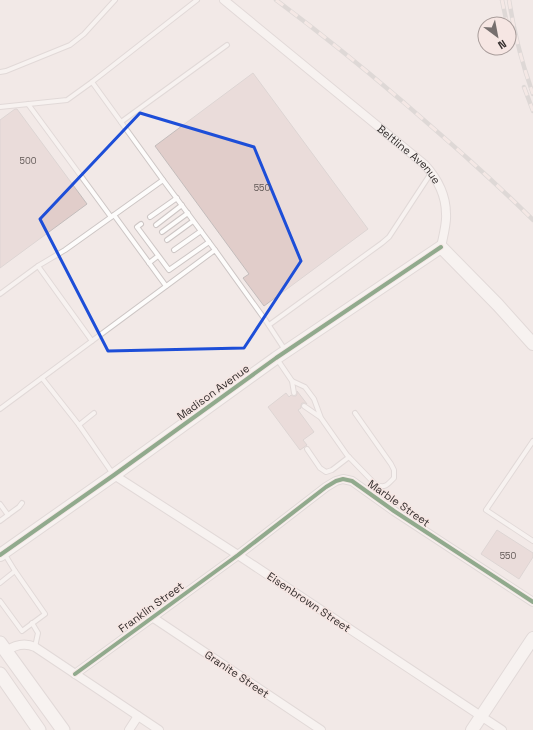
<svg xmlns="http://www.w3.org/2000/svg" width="533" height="730" viewBox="0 0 533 730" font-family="'Space Grotesk',sans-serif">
<rect width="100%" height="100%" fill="#f2e9e7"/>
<g fill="#e1cdca" stroke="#c3bcbb">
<path d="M253,73L368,229L264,306L243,278L249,274L155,146Z"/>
<path d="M15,109H17L87,204L0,268V120Z"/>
<path d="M297,391L307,404L305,403H302L301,405V408L298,410L314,432L303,440L307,445L300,450L268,407L286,393L289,397L291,395L293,396H296L297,394Z"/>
<path d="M497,530L533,553V557L519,579L481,554Z"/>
</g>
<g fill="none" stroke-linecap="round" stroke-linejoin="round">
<defs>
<g id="lane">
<path d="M0,72L6,71L70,45L84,34L115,0"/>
<path d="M28,104L111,217"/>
<path d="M0,107L67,100L92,82"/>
<path d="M121,122L227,45"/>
<path d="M163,180L92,82L197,0"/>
<path d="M114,215L166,286"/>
<path d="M150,217L177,198"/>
<path d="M141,224L137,227L169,270L209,242"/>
<path d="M156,225L182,205"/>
<path d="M162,232L188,213"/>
<path d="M167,240L193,221"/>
<path d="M174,250L201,231"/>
<path d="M149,263L158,256"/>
<path d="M38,266L92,341"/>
<path d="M0,294L38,266L65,250L163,180L215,250"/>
<path d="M269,325L382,243L389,237L431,173"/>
<path d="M277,359L292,381L294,393"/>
<path d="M42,378L79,425L113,474"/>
<path d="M292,381L305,387L314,399L321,418L347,455L376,485C386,488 387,485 394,478V470L391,464L355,413"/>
<path d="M304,406L320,417"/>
<path d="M0,409L215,250L266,321L285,350"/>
<path d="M79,425L94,413"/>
<path d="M533,441L486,510L533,541"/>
<path d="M307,449L320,468L326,472L332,470L349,457"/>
<path d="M0,504L8,515L0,521"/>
<path d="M8,515L19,507L22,503"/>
<path d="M0,583L15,571"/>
<path d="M0,601L22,631L45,614L15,571L4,553"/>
<path d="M32,623L38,633L35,647"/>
</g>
<g id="street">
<path id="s1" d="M224,0L424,164C437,178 446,194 446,214C447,223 443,237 441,247"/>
<path d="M114,475L238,555L502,730"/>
<path d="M152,617L321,730"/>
<path d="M6,651C15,645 24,642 35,647L159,730"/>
<path d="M75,674L238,555L326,487L336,481L343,479L352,481L394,511L533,602"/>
<path d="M129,730L138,716"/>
</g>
<g id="secondary">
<path d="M0,555L114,475L276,358L441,247L498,305L533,344"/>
<path d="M472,730L533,638"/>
</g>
<g id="primary">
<path d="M0,643L63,730"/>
<path d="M0,674L39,730"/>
</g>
</defs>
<use href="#lane" stroke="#cdc6c5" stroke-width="6"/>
<use href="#street" stroke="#cdc6c5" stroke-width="10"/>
<use href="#secondary" stroke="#cdc6c5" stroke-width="14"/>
<use href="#primary" stroke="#cdc6c5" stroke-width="15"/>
<use href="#lane" stroke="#fdfcfb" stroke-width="4"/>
<use href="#street" stroke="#fdfcfb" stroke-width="8"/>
<use href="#secondary" stroke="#fdfcfb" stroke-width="12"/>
<use href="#primary" stroke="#fdfcfb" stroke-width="13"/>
<defs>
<g id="rail">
<path d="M276,0C319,32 361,66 402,101C447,140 491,178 533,220"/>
<path d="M502,0L507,24"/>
<path d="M509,0C514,32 522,64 533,94"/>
<path d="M524,87L533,111"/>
</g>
</defs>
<use href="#rail" stroke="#c6c4c2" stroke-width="4.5"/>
<use href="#rail" stroke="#f6e6e3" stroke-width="3" stroke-dasharray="9" stroke-linecap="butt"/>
<defs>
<g id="cycleway">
<path d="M0,555L114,475L276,358L441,247"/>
<path d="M75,674L238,555L326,487L336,481L343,479L352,481L394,511L533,602"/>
</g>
</defs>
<use href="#cycleway" stroke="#f6e6e3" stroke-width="6"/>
<use href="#cycleway" stroke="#1b5e20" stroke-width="4"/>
</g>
<path d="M0 0H533V730H0ZM140,113L254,147L301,261L244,348L108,351L40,219Z" fill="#f2e9e7" fill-opacity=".55" fill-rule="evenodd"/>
<path fill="none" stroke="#1d4ed8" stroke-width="3" stroke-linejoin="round" d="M140,113L254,147L301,261L244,348L108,351L40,219Z"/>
<g text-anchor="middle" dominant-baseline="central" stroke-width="3" stroke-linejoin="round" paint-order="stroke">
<g font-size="9" fill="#5f5654">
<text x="28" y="161">500</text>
<text x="262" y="188">550</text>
<text x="508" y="556">550</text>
</g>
<g font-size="11" fill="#342e2d" stroke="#f6e6e3">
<text stroke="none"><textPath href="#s1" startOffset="241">Beltline Avenue</textPath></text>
<text transform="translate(213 392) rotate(-36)">Madison Avenue</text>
<text transform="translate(399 503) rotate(35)">Marble Street</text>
<text transform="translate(309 602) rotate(34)">Eisenbrown Street</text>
<text transform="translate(151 607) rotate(-36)">Franklin Street</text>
<text transform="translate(237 674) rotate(34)">Granite Street</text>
</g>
</g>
<g transform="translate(497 36) rotate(148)"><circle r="19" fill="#f6e6e3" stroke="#a89c9a"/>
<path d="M0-3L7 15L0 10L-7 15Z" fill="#766f6e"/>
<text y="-6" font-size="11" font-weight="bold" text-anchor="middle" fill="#342e2d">N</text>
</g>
</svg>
